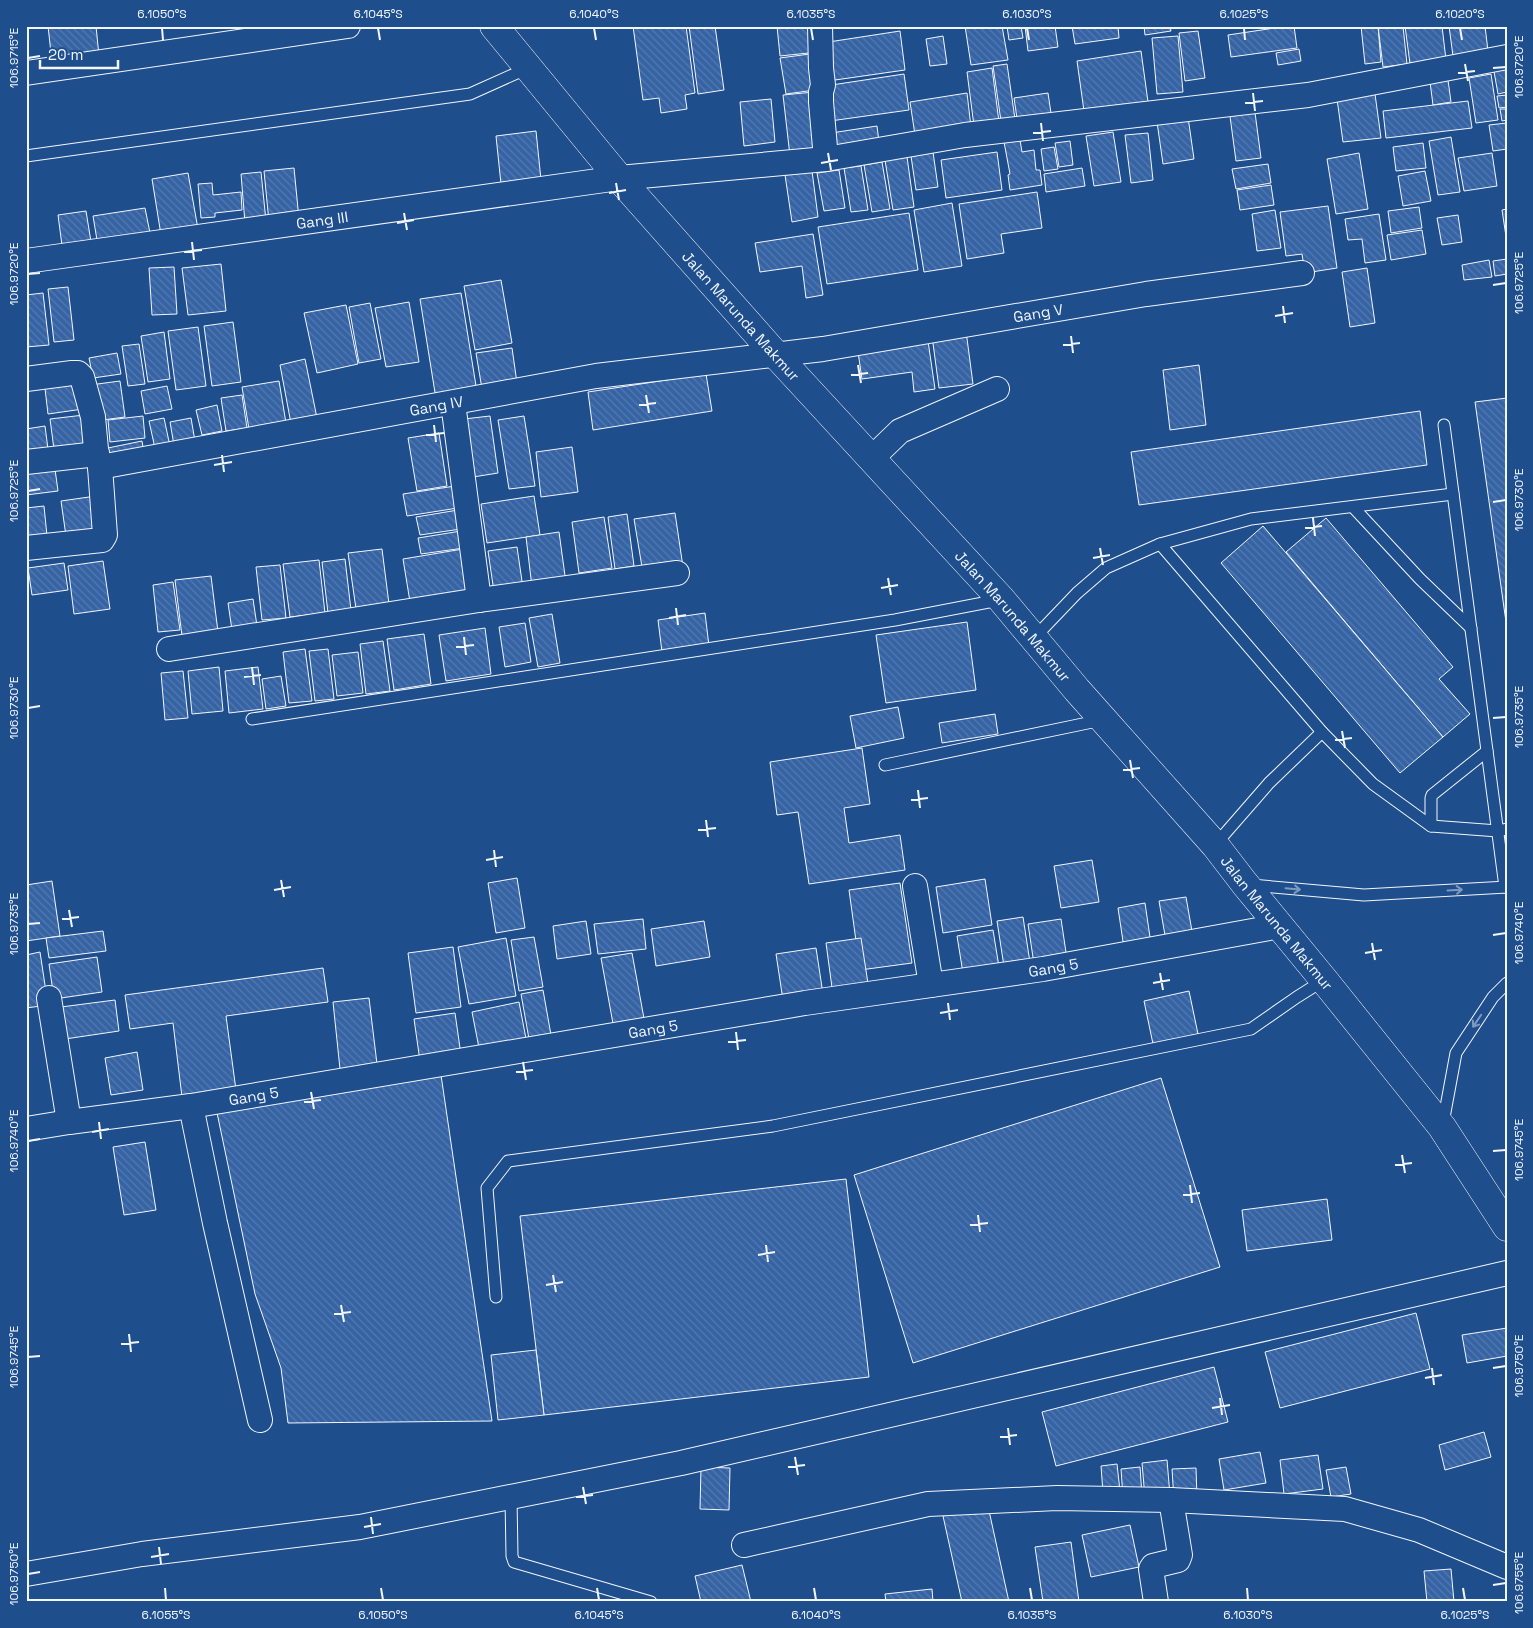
<svg xmlns="http://www.w3.org/2000/svg" width="1533" height="1628" viewBox="0 0 1533 1628" font-family="'Space Grotesk',sans-serif">
<defs>
<pattern id="building-back-hatch" width="6" height="6" patternUnits="userSpaceOnUse" patternTransform="scale(1.25)"><rect width="6" height="6" fill="#3563a3"/><path d="M-1 5l2 2M0 0l6 6M5-1l2 2" fill="none" stroke="#537ab1"/></pattern>
</defs>
<rect width="100%" height="100%" fill="#1f4e8c"/>
<g fill="url(#building-back-hatch)" stroke="#f2f6ff">
<path d="M48,26H96L99,56L52,62Z"/>
<path d="M633,26H686L695,93L685,95L687,109L661,113L659,98L643,100Z"/>
<path d="M689,26H715L724,90L698,94Z"/>
<path d="M777,26H815L818,52L780,56Z"/>
<path d="M965,26H1002L1008,60L971,65Z"/>
<path d="M1007,26H1021L1023,38L1009,40Z"/>
<path d="M1025,26H1055L1058,47L1028,51Z"/>
<path d="M1072,26H1118L1119,38L1075,44Z"/>
<path d="M1144,26H1170L1171,31L1145,35Z"/>
<path d="M1288,26H1294L1297,48L1231,57L1228,35Z"/>
<path d="M1361,26H1378L1381,62L1365,64Z"/>
<path d="M1378,26H1403L1407,64L1383,67Z"/>
<path d="M1405,26H1442L1446,60L1410,64Z"/>
<path d="M1449,26H1485L1488,51L1453,56Z"/>
<path d="M900,31L905,70L828,81L822,43Z"/>
<path d="M1198,31L1205,78L1185,81L1179,33Z"/>
<path d="M943,36L947,64L930,66L926,39Z"/>
<path d="M1178,36L1183,92L1157,94L1152,38Z"/>
<path d="M1299,49L1301,61L1278,65L1276,53Z"/>
<path d="M1141,51L1148,102L1084,111L1077,61Z"/>
<path d="M817,53L822,89L786,94L780,58Z"/>
<path d="M1007,64L1015,119L1001,121L993,66Z"/>
<path d="M1507,64V92L1498,94L1493,66Z"/>
<path d="M992,68L999,122L974,126L967,72Z"/>
<path d="M904,74L909,110L830,121L825,86Z"/>
<path d="M1491,74L1498,120L1476,123L1469,78Z"/>
<path d="M1448,80L1451,102L1433,105L1430,82Z"/>
<path d="M814,92L821,153L790,156L783,95Z"/>
<path d="M967,93L971,127L915,135L910,102Z"/>
<path d="M1048,93L1052,120L1018,125L1014,98Z"/>
<path d="M1375,94L1381,138L1343,142L1337,99Z"/>
<path d="M1507,95V107L1499,108L1497,96Z"/>
<path d="M771,99L775,142L744,146L740,102Z"/>
<path d="M1468,101L1472,128L1386,138L1383,111Z"/>
<path d="M1254,105L1261,158L1236,161L1229,109Z"/>
<path d="M1500,109H1507V120L1502,121Z"/>
<path d="M1187,110L1194,159L1163,164L1156,115Z"/>
<path d="M1507,123V149L1493,151L1489,125Z"/>
<path d="M877,126L879,142L833,149L831,133Z"/>
<path d="M536,131L541,180L501,184L496,136Z"/>
<path d="M1113,132L1121,182L1094,186L1086,136Z"/>
<path d="M1148,133L1153,180L1131,183L1125,135Z"/>
<path d="M1451,137L1460,192L1438,195L1429,141Z"/>
<path d="M1020,140L1022,152L1034,150L1036,170H1040L1042,185L1010,190L1008,175L1010,174L1004,142Z"/>
<path d="M1070,141L1073,165L1059,167L1055,143Z"/>
<path d="M1423,143L1426,168L1396,171L1393,147Z"/>
<path d="M1054,147L1058,169L1044,171L1041,149Z"/>
<path d="M933,152L938,187L916,190L911,156Z"/>
<path d="M997,152L1002,190L946,198L941,160Z"/>
<path d="M1359,153L1368,209L1336,214L1327,159Z"/>
<path d="M1492,153L1497,186L1464,191L1458,158Z"/>
<path d="M907,157L914,207L893,210L885,160Z"/>
<path d="M882,162L890,209L872,212L864,165Z"/>
<path d="M1268,164L1271,183L1236,189L1232,169Z"/>
<path d="M861,166L868,210L851,212L844,168Z"/>
<path d="M294,168L299,219L269,222L264,171Z"/>
<path d="M1082,168L1085,186L1046,192L1044,174Z"/>
<path d="M839,170L845,208L824,211L817,173Z"/>
<path d="M812,171L818,217L792,222L785,175Z"/>
<path d="M1425,171L1431,201L1403,206L1398,176Z"/>
<path d="M261,172L266,221L245,223L241,174Z"/>
<path d="M188,173L198,229L161,235L152,179Z"/>
<path d="M212,183L213,195L241,192L242,210L215,213V217L201,218L198,184Z"/>
<path d="M1271,185L1274,205L1240,210L1237,190Z"/>
<path d="M1037,192L1042,228L1001,234L1004,253L967,259L959,204Z"/>
<path d="M952,203L962,266L924,272L914,210Z"/>
<path d="M1328,206L1337,268L1305,273L1302,254L1286,256L1280,212Z"/>
<path d="M1419,207L1422,228L1391,233L1388,211Z"/>
<path d="M145,208L151,238L98,246L93,216Z"/>
<path d="M1507,209V243L1502,210Z"/>
<path d="M1275,210L1281,248L1257,251L1252,214Z"/>
<path d="M86,211L92,248L63,253L58,215Z"/>
<path d="M909,213L918,270L827,284L818,227Z"/>
<path d="M1379,214L1386,260L1365,263L1362,239L1348,240L1345,219Z"/>
<path d="M1458,215L1462,242L1442,245L1437,218Z"/>
<path d="M1422,230L1426,254L1391,260L1387,235Z"/>
<path d="M813,234L823,295L806,298L802,266L760,272L755,243Z"/>
<path d="M1507,259V274L1495,276L1493,261Z"/>
<path d="M1489,260L1492,277L1464,280L1462,265Z"/>
<path d="M221,264L226,311L188,315L182,268Z"/>
<path d="M174,267L177,314L152,315L149,268Z"/>
<path d="M1367,268L1375,323L1350,327L1342,272Z"/>
<path d="M501,280L512,343L475,350L464,286Z"/>
<path d="M68,287L74,340L54,342L48,289Z"/>
<path d="M43,293L49,345L26,347V295Z"/>
<path d="M461,293L477,392L436,399L420,299Z"/>
<path d="M409,302L419,362L386,367L375,308Z"/>
<path d="M370,303L381,359L359,363L349,307Z"/>
<path d="M346,305L358,364L317,373L304,313Z"/>
<path d="M233,322L241,382L212,386L204,326Z"/>
<path d="M198,327L206,386L176,390L168,331Z"/>
<path d="M966,331L973,384L939,388L932,336Z"/>
<path d="M164,332L170,379L148,382L141,336Z"/>
<path d="M928,341L935,389L914,392L912,372L862,379L858,352Z"/>
<path d="M139,344L145,384L128,386L122,346Z"/>
<path d="M512,348L518,390L483,395L476,353Z"/>
<path d="M117,353L121,374L93,378L89,358Z"/>
<path d="M305,359L318,423L292,429L280,365Z"/>
<path d="M1199,365L1206,425L1170,430L1163,370Z"/>
<path d="M706,374L712,411L593,430L588,392Z"/>
<path d="M79,376L83,409L48,414L44,380Z"/>
<path d="M120,381L125,417L95,421L90,385Z"/>
<path d="M279,381L287,429L250,435L242,387Z"/>
<path d="M167,386L172,409L145,414L141,391Z"/>
<path d="M242,395L247,428L226,431L221,398Z"/>
<path d="M1507,398V629L1475,402Z"/>
<path d="M217,405L222,431L202,435L196,410Z"/>
<path d="M1420,411L1427,465L1139,505L1131,452Z"/>
<path d="M84,415L89,453L55,457L50,419Z"/>
<path d="M143,416L145,438L110,442L108,420Z"/>
<path d="M490,416L498,473L473,477L464,419Z"/>
<path d="M524,416L535,486L509,489L498,420Z"/>
<path d="M164,418L171,451L156,453L149,421Z"/>
<path d="M191,418L196,447L175,451L170,422Z"/>
<path d="M45,426L49,457L26,460V429Z"/>
<path d="M439,433L447,486L417,491L408,438Z"/>
<path d="M142,441L144,453L106,461L103,449Z"/>
<path d="M572,447L578,492L541,497L536,452Z"/>
<path d="M54,462L58,491L26,495V466Z"/>
<path d="M455,486L458,508L407,516L403,494Z"/>
<path d="M96,496L101,531L66,536L61,501Z"/>
<path d="M534,496L540,535L487,543L481,504Z"/>
<path d="M44,506L47,536L29,538L26,508Z"/>
<path d="M458,510L461,529L420,535L416,517Z"/>
<path d="M675,513L683,567L643,573L634,519Z"/>
<path d="M627,514L634,566L615,569L608,517Z"/>
<path d="M604,517L612,568L579,573L572,522Z"/>
<path d="M1326,518L1453,667L1439,679L1470,714L1443,737L1286,552Z"/>
<path d="M1263,526L1443,737L1400,773L1221,563Z"/>
<path d="M461,531L464,548L421,554L418,538Z"/>
<path d="M559,532L566,583L532,587L526,537Z"/>
<path d="M517,547L523,588L494,592L488,551Z"/>
<path d="M469,548L476,598L411,608L403,559Z"/>
<path d="M382,549L389,604L356,609L348,553Z"/>
<path d="M345,559L351,610L328,613L322,562Z"/>
<path d="M319,560L325,613L290,617L283,564Z"/>
<path d="M103,561L110,609L74,614L68,566Z"/>
<path d="M64,563L68,590L32,595L28,568Z"/>
<path d="M280,565L286,618L262,620L256,567Z"/>
<path d="M211,576L218,632L182,636L175,580Z"/>
<path d="M173,582L180,630L158,632L153,585Z"/>
<path d="M253,599L257,626L232,630L228,603Z"/>
<path d="M705,613L709,646L662,652L658,620Z"/>
<path d="M552,614L560,663L538,667L529,618Z"/>
<path d="M967,622L976,690L886,703L876,635Z"/>
<path d="M525,623L531,662L505,667L499,627Z"/>
<path d="M485,628L491,674L446,681L439,635Z"/>
<path d="M424,634L431,684L394,690L387,639Z"/>
<path d="M383,641L390,691L366,694L360,644Z"/>
<path d="M305,649L312,701L289,703L283,652Z"/>
<path d="M328,649L334,699L315,701L309,651Z"/>
<path d="M358,652L363,693L337,696L332,655Z"/>
<path d="M219,667L223,711L192,714L188,671Z"/>
<path d="M258,667L263,709L229,713L225,671Z"/>
<path d="M183,671L188,718L165,720L161,673Z"/>
<path d="M281,676L286,706L266,709L262,679Z"/>
<path d="M898,707L904,738L856,748L850,716Z"/>
<path d="M995,714L998,734L942,743L939,723Z"/>
<path d="M862,748L870,804L844,808L849,843L900,835L905,870L809,884L798,812L777,815L770,762Z"/>
<path d="M1092,860L1099,902L1061,908L1054,866Z"/>
<path d="M517,878L525,928L496,933L488,883Z"/>
<path d="M985,879L992,925L943,933L936,887Z"/>
<path d="M52,881L60,936L26,941V885Z"/>
<path d="M900,883L912,963L860,970L849,890Z"/>
<path d="M1186,897L1193,937L1166,941L1159,901Z"/>
<path d="M1145,903L1151,944L1124,948L1118,908Z"/>
<path d="M1023,917L1031,969L1005,973L997,921Z"/>
<path d="M643,919L646,949L598,954L594,924Z"/>
<path d="M1061,919L1067,959L1034,964L1028,924Z"/>
<path d="M586,921L591,954L557,959L553,926Z"/>
<path d="M704,921L710,957L656,966L651,929Z"/>
<path d="M993,930L999,967L963,973L957,936Z"/>
<path d="M103,931L106,951L49,958L46,938Z"/>
<path d="M534,937L543,987L519,991L511,940Z"/>
<path d="M506,938L516,996L469,1004L458,947Z"/>
<path d="M861,938L869,990L833,995L826,943Z"/>
<path d="M453,947L461,1007L416,1013L408,953Z"/>
<path d="M816,948L823,994L783,1000L776,954Z"/>
<path d="M40,952L48,1005L26,1008V955Z"/>
<path d="M632,953L645,1024L614,1029L601,958Z"/>
<path d="M97,957L102,992L54,999L49,964Z"/>
<path d="M323,968L328,1002L226,1016L236,1090L182,1097L173,1023L130,1029L125,995Z"/>
<path d="M543,990L551,1035L529,1039L521,994Z"/>
<path d="M1189,991L1198,1034L1153,1044L1144,1001Z"/>
<path d="M369,998L377,1064L340,1069L333,1002Z"/>
<path d="M115,1000L119,1031L65,1039L61,1007Z"/>
<path d="M519,1002L527,1044L480,1053L472,1012Z"/>
<path d="M455,1013L461,1055L420,1061L414,1019Z"/>
<path d="M137,1052L143,1090L111,1095L105,1058Z"/>
<path d="M441,1075L492,1421L288,1423L281,1368L255,1294L216,1108Z"/>
<path d="M1161,1078L1220,1267L913,1363L854,1175Z"/>
<path d="M145,1142L156,1210L124,1215L113,1147Z"/>
<path d="M846,1179L869,1377L544,1415L520,1216Z"/>
<path d="M1327,1199L1332,1240L1247,1251L1242,1210Z"/>
<path d="M1416,1313L1430,1369L1280,1408L1265,1352Z"/>
<path d="M1507,1328V1356L1467,1363L1462,1335Z"/>
<path d="M536,1350L544,1415L498,1420L491,1355Z"/>
<path d="M1214,1367L1228,1422L1056,1466L1042,1412Z"/>
<path d="M1484,1432L1491,1457L1445,1470L1439,1445Z"/>
<path d="M1260,1452L1266,1483L1224,1490L1219,1459Z"/>
<path d="M1318,1455L1323,1489L1284,1494L1280,1460Z"/>
<path d="M1167,1460L1170,1495L1145,1498L1142,1463Z"/>
<path d="M1117,1464L1120,1491L1103,1493L1101,1466Z"/>
<path d="M701,1467L730,1468L729,1510L700,1509Z"/>
<path d="M1140,1467L1142,1495L1123,1497L1121,1469Z"/>
<path d="M1346,1467L1351,1494L1331,1497L1326,1470Z"/>
<path d="M1196,1468L1197,1498L1174,1500L1172,1469Z"/>
<path d="M988,1506L1009,1602H962L943,1516Z"/>
<path d="M1130,1525L1139,1567L1091,1577L1082,1535Z"/>
<path d="M1071,1542L1079,1602H1043L1035,1547Z"/>
<path d="M742,1565L751,1602H701L695,1576Z"/>
<path d="M1451,1569L1454,1602H1427L1424,1571Z"/>
<path d="M932,1589L933,1602H886L885,1594Z"/>
</g>
<g fill="none" stroke-linecap="round" stroke-linejoin="round">
<defs>
<g id="lane">
<path d="M26,156L470,94L528,68"/>
<path d="M1444,425L1505,887"/>
<path d="M1353,507L1420,579L1471,628"/>
<path d="M1160,544L1322,732L1373,784L1431,826L1498,831L1507,829"/>
<path d="M1034,638L1077,593L1106,568L1160,544L1251,519L1453,494"/>
<path d="M252,719L895,620L999,600"/>
<path d="M885,765L1102,720"/>
<path d="M1431,826V798L1432,795L1487,751"/>
<path d="M1215,845L1269,783L1322,732"/>
<path d="M1251,885L1364,895L1507,887"/>
<path d="M1443,1123L1456,1053L1493,997L1507,983"/>
<path d="M496,1297L487,1188L508,1161L773,1126L1251,1029L1297,997L1324,980"/>
<path d="M511,1497L512,1556L514,1562L651,1602"/>
</g>
<g id="street">
<path d="M820,26L821,68L823,85L821,92V102L826,159"/>
<path d="M26,73L348,26"/>
<path id="s1" d="M26,261L619,178L826,159L965,135L1308,95L1507,57"/>
<path d="M26,379L72,373H78L82,377L93,417L96,449L100,467L105,535L102,540L26,548"/>
<path d="M453,403L479,600"/>
<path d="M871,459L900,431L997,389"/>
<path d="M26,462L97,454"/>
<path id="s2" d="M100,467L596,376L823,349L1146,294L1302,273"/>
<path d="M169,649L479,600L677,573"/>
<path d="M915,886L931,985"/>
<path d="M49,998L69,1122"/>
<path d="M191,1106L215,1223L260,1420"/>
<path id="s3" d="M26,1129L69,1122L191,1106L805,1003L1043,969L1280,926"/>
<path d="M744,1545L928,1504L1057,1498L1171,1500L1345,1509L1419,1530L1507,1567"/>
<path d="M26,1574L142,1554L360,1527L681,1463L1507,1273"/>
<path d="M1156,1602L1151,1569L1153,1566L1178,1560L1180,1555L1171,1500"/>
</g>
<g id="primary">
<path id="s4" d="M494,26L619,178L776,355L1001,599L1077,690L1215,845L1245,884L1324,980L1442,1127L1507,1227"/>
</g>
</defs>
<use href="#lane" stroke="#f2f6ff" stroke-width="13"/>
<use href="#street" stroke="#f2f6ff" stroke-width="26"/>
<use href="#primary" stroke="#f2f6ff" stroke-width="29"/>
<use href="#lane" stroke="#1f4e8c" stroke-width="11"/>
<use href="#street" stroke="#1f4e8c" stroke-width="24"/>
<use href="#primary" stroke="#1f4e8c" stroke-width="28"/>
</g>
<defs><path id="oneway-shaft" d="M-6 0H5M1.5-3L5.5 0L1.5 3" fill="none" stroke-width="1.6" stroke-linecap="round" stroke-linejoin="round" transform="scale(1.25)"/></defs>
<g stroke="#7e9ac0">
<use href="#oneway-shaft" transform="translate(1293 889) rotate(5)"/>
<use href="#oneway-shaft" transform="translate(1455 890) rotate(-3)"/>
<use href="#oneway-shaft" transform="translate(1477 1021) rotate(124)"/>
</g>
<path fill="none" stroke="#f2f6ff" stroke-width="2" d="M162,28L163,40M378,28L380,40M594,28L596,40M811,28L813,40M1027,28L1029,40M1244,28L1245,40M1460,28L1462,40M28,58L40,56M1465,64L1468,81M1493,68L1506,67M1458,73L1475,71M1253,93L1255,111M1245,103L1263,101M1041,123L1043,141M1033,133L1051,131M828,153L831,170M821,163L838,160M616,183L619,200M609,193L626,190M404,213L407,230M397,223L414,220M192,242L194,260M184,252L202,250M28,274L40,273M1493,285L1506,283M1283,306L1285,323M1275,316L1293,313M1071,336L1073,353M1063,345L1080,343M858,365L861,383M851,375L868,373M646,395L649,413M639,405L656,403M434,425L436,442M426,435L444,433M222,455L224,472M214,465L232,462M28,491L40,489M1493,502L1506,500M1313,518L1315,536M1305,528L1322,526M1100,548L1103,565M1093,558L1110,555M888,578L891,595M881,588L898,585M676,608L678,625M669,618L686,615M464,637L466,655M456,647L474,645M252,667L254,685M244,677L261,675M28,708L40,706M1493,718L1506,717M1342,731L1345,748M1335,740L1352,738M1130,760L1133,778M1123,770L1140,768M918,790L920,808M911,800L928,798M706,820L708,837M698,830L716,828M494,850L496,867M486,860L503,857M281,880L284,897M274,890L291,887M69,910L72,927M62,919L79,917M28,924L40,923M1493,935L1506,933M1372,943L1375,960M1365,953L1382,950M1160,973L1163,990M1153,983L1170,980M948,1003L950,1020M940,1013L958,1010M736,1032L738,1050M728,1042L746,1040M523,1062L526,1080M516,1072L533,1070M311,1092L314,1109M304,1102L321,1100M99,1122L101,1139M92,1132L109,1129M28,1141L40,1139M1493,1151L1506,1150M1402,1155L1405,1173M1395,1165L1412,1163M1190,1185L1192,1203M1183,1195L1200,1193M978,1215L980,1232M970,1225L988,1223M766,1245L768,1262M758,1255L775,1252M553,1275L556,1292M546,1285L563,1282M341,1305L344,1322M334,1314L351,1312M129,1334L131,1352M121,1344L139,1342M28,1357L40,1356M1432,1368L1434,1385M1493,1368L1506,1366M1425,1378L1442,1375M1220,1398L1222,1415M1212,1408L1230,1405M1008,1428L1010,1445M1000,1437L1017,1435M795,1457L798,1475M788,1467L805,1465M583,1487L586,1504M576,1497L593,1495M371,1517L373,1534M364,1527L381,1524M159,1547L161,1564M151,1557L169,1554M28,1574L40,1572M1493,1585L1506,1583M165,1588L166,1600M381,1588L383,1600M597,1588L599,1600M814,1588L816,1600M1030,1588L1032,1600M1247,1588L1248,1600M1463,1588L1465,1600"/>
<g text-anchor="middle" dominant-baseline="central" stroke-width="4" stroke-linejoin="round" paint-order="stroke">
<g font-size="15" fill="#f2f6ff" stroke="#1f4e8c">
<text stroke="none"><textPath href="#s1" startOffset="299">Gang III</textPath></text>
<text stroke="none"><textPath href="#s2" startOffset="951">Gang V</textPath></text>
<text stroke="none"><textPath href="#s4" startOffset="381">Jalan Marunda Makmur</textPath></text>
<text stroke="none"><textPath href="#s2" startOffset="342">Gang IV</textPath></text>
<text stroke="none"><textPath href="#s4" startOffset="786">Jalan Marunda Makmur</textPath></text>
<text stroke="none"><textPath href="#s4" startOffset="1191">Jalan Marunda Makmur</textPath></text>
<text stroke="none"><textPath href="#s3" startOffset="1040">Gang 5</textPath></text>
<text stroke="none"><textPath href="#s3" startOffset="635">Gang 5</textPath></text>
<text stroke="none"><textPath href="#s3" startOffset="230">Gang 5</textPath></text>
</g>
</g>
<rect width="1533" height="1628" fill="none" stroke="#1f4e8c" stroke-width="55"/>
<path d="M40 60v8h78v-8" fill="none" stroke="#f2f6ff" stroke-width="2.5"/>
<text x="48" y="60" font-size="15" fill="#f2f6ff" stroke="#1f4e8c" stroke-width="4" paint-order="stroke">20 m</text>
<rect x="28" y="28" width="1478" height="1572" fill="none" stroke="#f2f6ff" stroke-width="2"/>
<g font-size="12" text-anchor="middle" fill="#f2f6ff">
<text x="162" y="18">6.1050°S</text>
<text x="378" y="18">6.1045°S</text>
<text x="594" y="18">6.1040°S</text>
<text x="811" y="18">6.1035°S</text>
<text x="1027" y="18">6.1030°S</text>
<text x="1244" y="18">6.1025°S</text>
<text x="1460" y="18">6.1020°S</text>
<text transform="translate(14 58) rotate(-90)" y="4">106.9715°E</text>
<text transform="translate(1519 67) rotate(-90)" y="4">106.9720°E</text>
<text transform="translate(14 274) rotate(-90)" y="4">106.9720°E</text>
<text transform="translate(1519 283) rotate(-90)" y="4">106.9725°E</text>
<text transform="translate(14 491) rotate(-90)" y="4">106.9725°E</text>
<text transform="translate(1519 500) rotate(-90)" y="4">106.9730°E</text>
<text transform="translate(14 708) rotate(-90)" y="4">106.9730°E</text>
<text transform="translate(1519 717) rotate(-90)" y="4">106.9735°E</text>
<text transform="translate(14 924) rotate(-90)" y="4">106.9735°E</text>
<text transform="translate(1519 933) rotate(-90)" y="4">106.9740°E</text>
<text transform="translate(14 1141) rotate(-90)" y="4">106.9740°E</text>
<text transform="translate(1519 1150) rotate(-90)" y="4">106.9745°E</text>
<text transform="translate(14 1357) rotate(-90)" y="4">106.9745°E</text>
<text transform="translate(1519 1366) rotate(-90)" y="4">106.9750°E</text>
<text transform="translate(14 1574) rotate(-90)" y="4">106.9750°E</text>
<text transform="translate(1519 1583) rotate(-90)" y="4">106.9755°E</text>
<text x="166" y="1619">6.1055°S</text>
<text x="383" y="1619">6.1050°S</text>
<text x="599" y="1619">6.1045°S</text>
<text x="816" y="1619">6.1040°S</text>
<text x="1032" y="1619">6.1035°S</text>
<text x="1248" y="1619">6.1030°S</text>
<text x="1465" y="1619">6.1025°S</text>
</g>
</svg>
